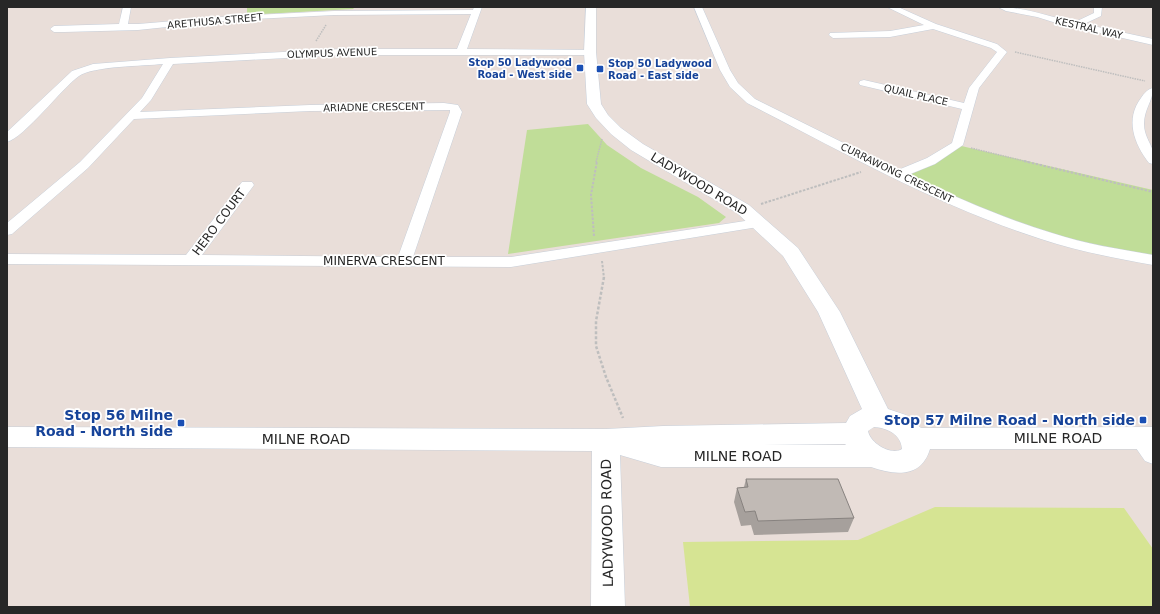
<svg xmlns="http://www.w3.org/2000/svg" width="1160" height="614" viewBox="0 0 1160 614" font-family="'DejaVu Sans',sans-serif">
<rect width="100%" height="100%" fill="#e9ded9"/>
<g fill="#c0dd98">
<path d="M247,7H355L353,9L247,15Z"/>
<path d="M588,124L607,145L641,168L698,197L726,217L719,223L508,254L527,130Z"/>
<path d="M957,145L1153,190V260L1025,230L898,175Z"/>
</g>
<path fill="#d6e493" d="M935,507L1124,508L1153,549V607H690L683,542L858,540Z"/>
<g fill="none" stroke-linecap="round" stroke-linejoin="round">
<defs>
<g id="street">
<path d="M123,7H131L128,24H138L234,16L334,11L473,10L474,7H482L467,49L593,50L595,52L590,55H341L173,64L151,100L140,112L310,105L444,103L458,105L462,112L413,257H511L758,219L763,220L765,223L763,226L758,227L511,267L7,264V254L186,255L242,182H252L254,185L202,255L398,257L450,112V110L310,111L134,119L88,168L12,234L7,235V223L80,162L142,98L163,64C144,66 93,66 79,76C61,89 25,137 7,142V132L72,71L93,64L170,58L341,49H457L471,14L334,15L234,20L138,30L64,32H54L50,29L54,26L119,24Z"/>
<path d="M694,7H702L730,70L738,83L755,99L898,170L927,158L952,143L962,109L860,85L859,83L860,81L864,80L964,103L969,88L997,52L991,48L933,29L890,37L833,38L829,35L830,33L890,31L924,25L887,7H898L936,24L997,44L1007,52L979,88L963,145L935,164L908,175C955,197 1003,218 1052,233C1085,244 1119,249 1153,255V265C1115,258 1077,251 1041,239C938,206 843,152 747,103L730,87L720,70Z"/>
<path d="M998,7C1025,7 1049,17 1075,22L1094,13V7H1102L1101,16L1084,24L1153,39V45L1053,22L1037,17L1006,11Z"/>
<path d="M1153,88C1153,101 1144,109 1144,124C1144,135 1150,142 1153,151C1154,155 1153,160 1153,164L1149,163C1134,144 1125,119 1141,98C1144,93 1148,89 1153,88Z"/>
<path d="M1139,430L1146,432L1153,440V464L1145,461L1129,438L1132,432Z"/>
</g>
<path id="secondary" d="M586,7H596V52L601,104L608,115L621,128L643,144L749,205L798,248L840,312L888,409L906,415L921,428L1153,427V449H930C921,479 894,475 871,467H661L620,455L625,607H591L592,451L7,447V427L606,429L663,426L846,423L850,416L862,409L818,312L783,256L737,213L631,150L611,134L596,118L587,104L584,52ZM874,427C887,428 901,434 902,449C891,456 870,443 868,431ZM845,444L846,445H759Z"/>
</defs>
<use href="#street" stroke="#c7cfd9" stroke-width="1"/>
<use href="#secondary" stroke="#c7cfd9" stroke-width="1"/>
<g stroke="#bebebe" stroke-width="1.5" stroke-dasharray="1.5 1" stroke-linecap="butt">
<path d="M316,41L326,25"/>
<path d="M1015,52L1145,81"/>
<path d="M971,148L1028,162"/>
<path d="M596,162L602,139"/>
</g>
<g stroke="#bebebe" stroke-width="2" stroke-dasharray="2.5 1.5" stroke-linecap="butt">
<path d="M1024,161L1153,192"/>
<path d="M761,204L861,172"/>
<path d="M594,236L591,195L597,161"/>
<path d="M602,261L604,278"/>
</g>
<path stroke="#bebebe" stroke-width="2.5" stroke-dasharray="3 2" stroke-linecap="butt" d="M604,277L596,321V346L606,377L623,418"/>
<use href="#street" fill="#fff" fill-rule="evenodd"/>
<use href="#secondary" fill="#fff" fill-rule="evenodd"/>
</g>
<path fill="#a6a09c" d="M746,479L854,518L848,532L754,535L751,525L741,526L734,502L737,488L744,487Z"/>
<path fill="#c1bab5" stroke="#87827f" d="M746,479H838L854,518L758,521L755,511L745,512L737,488L748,487Z"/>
<g fill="#1a4fb4" stroke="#fff" stroke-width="1.5">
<rect x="576" y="64" width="8" height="8" rx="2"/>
<rect x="596" y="65" width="8" height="8" rx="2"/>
<rect x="1139" y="416" width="8" height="8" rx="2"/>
<rect x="177" y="419" width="8" height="8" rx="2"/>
</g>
<g text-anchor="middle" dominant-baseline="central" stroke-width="3.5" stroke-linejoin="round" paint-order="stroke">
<g font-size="10" fill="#272727" stroke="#fff">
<text transform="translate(215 21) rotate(-5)">ARETHUSA STREET</text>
<text transform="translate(1089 28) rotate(13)">KESTRAL WAY</text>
<text transform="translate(332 53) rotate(-2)">OLYMPUS AVENUE</text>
<text transform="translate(916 95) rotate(13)">QUAIL PLACE</text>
<text transform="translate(374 107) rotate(-1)">ARIADNE CRESCENT</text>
<text transform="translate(897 173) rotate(26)">CURRAWONG CRESCENT</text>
</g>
<g font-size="10" font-weight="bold" fill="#164399" stroke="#fff" text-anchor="end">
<text x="572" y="62">Stop 50 Ladywood<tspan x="572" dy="12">Road - West side</tspan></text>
<text x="608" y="63" text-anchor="start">Stop 50 Ladywood<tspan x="608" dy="12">Road - East side</tspan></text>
</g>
<g font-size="12" fill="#272727" stroke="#fff">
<text transform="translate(699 184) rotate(31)">LADYWOOD ROAD</text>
<text transform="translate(219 222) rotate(-53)">HERO COURT</text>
<text x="384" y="261">MINERVA CRESCENT</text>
</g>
<g font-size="14" font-weight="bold" fill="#164399" stroke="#fff" text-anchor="end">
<text x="173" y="415">Stop 56 Milne<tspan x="173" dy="16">Road - North side</tspan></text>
<text x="1135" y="420">Stop 57 Milne Road - North side</text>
</g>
<g font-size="14" fill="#272727" stroke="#fff">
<text x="1058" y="438">MILNE ROAD</text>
<text x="306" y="439">MILNE ROAD</text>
<text x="738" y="456">MILNE ROAD</text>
<text transform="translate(607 523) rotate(-91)">LADYWOOD ROAD</text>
</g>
</g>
<rect width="1160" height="614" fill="none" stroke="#272727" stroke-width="16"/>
</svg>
